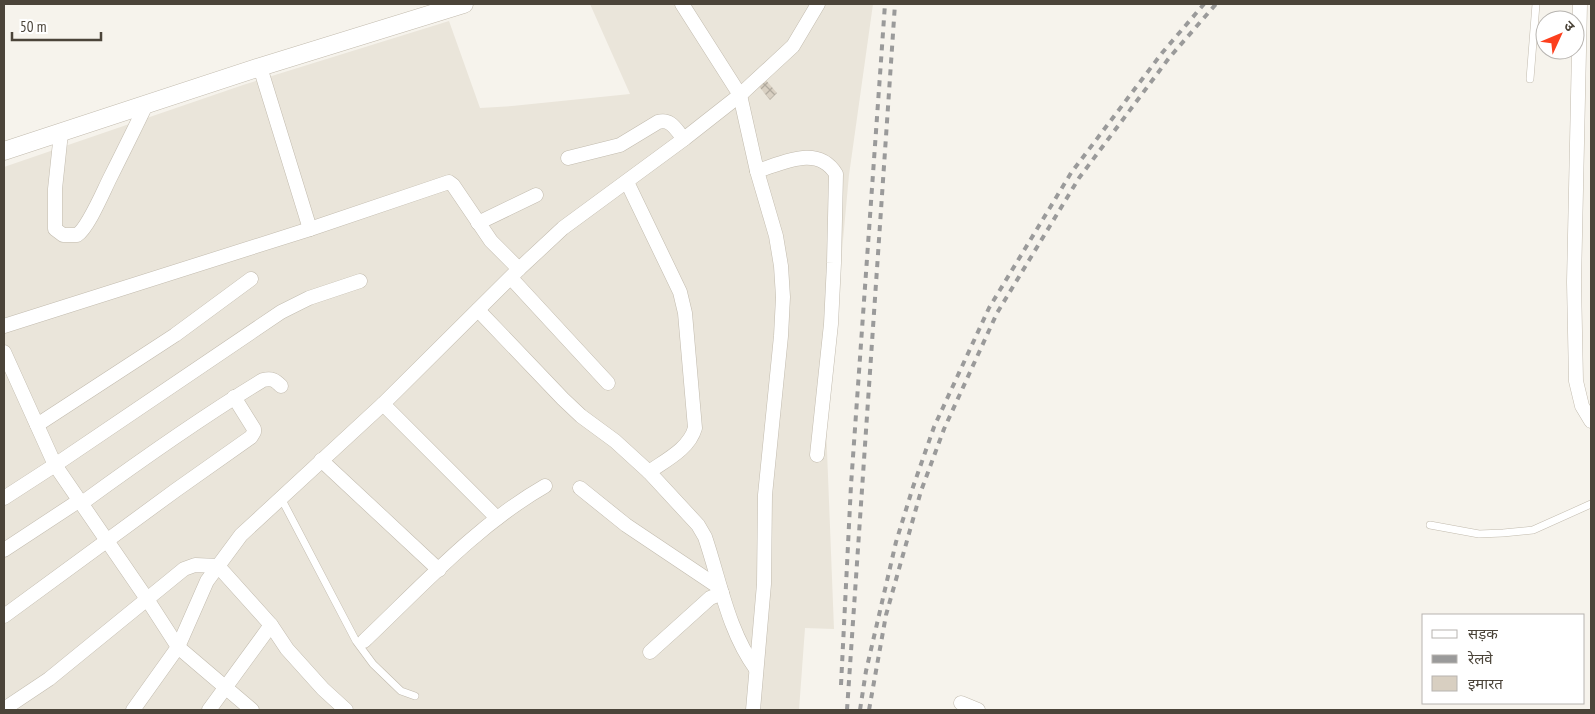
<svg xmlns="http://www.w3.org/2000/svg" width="1595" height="714" viewBox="0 0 1595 714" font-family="'PT Sans Narrow','Noto Sans Devanagari',sans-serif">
<defs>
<pattern id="building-cross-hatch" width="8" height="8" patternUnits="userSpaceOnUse" patternTransform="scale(1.25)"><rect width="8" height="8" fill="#d8cfc1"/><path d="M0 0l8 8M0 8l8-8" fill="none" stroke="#b1aa9e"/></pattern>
</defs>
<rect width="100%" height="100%" fill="#f6f3ec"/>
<path fill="#eae5da" d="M590,4H873L849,175L826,425L834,629L805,628L799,710H4V167L243,85L449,21L480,108L512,106L630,94Z"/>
<path fill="url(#building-cross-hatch)" d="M764,78L777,93L770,100L757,84Z"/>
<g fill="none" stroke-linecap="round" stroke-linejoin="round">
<defs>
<g id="service">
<path d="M1530,79L1536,4"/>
<path d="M281,498L356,641L373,664L401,691L415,696"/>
<path d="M1430,525L1479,534L1503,533L1533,530L1591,504"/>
</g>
<g id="minor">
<path d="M682,4L740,95L757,171L776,236L781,266L783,297L781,336L765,495L764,584L753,710"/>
<path d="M1580,4L1574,282L1576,381L1582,406L1591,421"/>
<path d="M260,67L310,229"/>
<path d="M61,133L55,189V229L63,235H77C88,228 103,192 110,178C122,154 134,130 146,105"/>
<path d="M568,158L620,145L658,122C671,118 676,130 684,139"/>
<path d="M757,171C783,163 818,144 836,174L834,263L831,324L817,455"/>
<path d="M627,182L680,292L685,313L695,428C689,449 666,460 649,472L698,525L705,537C720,581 728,631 756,669"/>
<path d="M478,223L536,195"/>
<path d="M511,278L608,383"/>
<path d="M478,310L563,399L581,416L615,441L649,472"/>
<path d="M4,326L310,229L449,182L453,185L491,241L519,269"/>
<path d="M4,352L55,465L147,599L178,647L252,710"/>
<path d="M383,404L497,518"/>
<path d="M37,425L175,335L251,279"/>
<path d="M321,460L439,570"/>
<path d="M580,488L626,525L720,588"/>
<path d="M4,498L55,465L281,312L309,298L360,281"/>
<path d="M82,503C141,460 200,418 263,380C272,378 275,380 281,386"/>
<path d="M4,550L80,500"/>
<path d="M4,616L176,490L251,437L254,432V429L234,397"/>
<path d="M364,641C421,587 477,525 545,486"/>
<path d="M650,652L710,598L722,593"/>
<path d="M961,703L978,710"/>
<path d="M4,709L49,679L184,569L195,565L218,566L271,625L287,649L323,689L346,710"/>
<path d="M133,710L178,647L207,581L241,535L383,404L519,269L563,228L684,139L740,95L793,46L818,4"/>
<path d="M209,710L271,625"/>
</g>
<path id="tertiary" d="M4,151L260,67L464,4"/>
</defs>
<use href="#service" stroke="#c2bbae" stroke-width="8"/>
<use href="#minor" stroke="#c2bbae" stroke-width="15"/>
<use href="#tertiary" stroke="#c2bbae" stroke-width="19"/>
<use href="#service" stroke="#fff" stroke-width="7"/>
<use href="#minor" stroke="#fff" stroke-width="14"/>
<use href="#tertiary" stroke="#fff" stroke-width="18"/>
<g stroke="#9a9a9a" stroke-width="4" stroke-dasharray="6 6" stroke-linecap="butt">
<path d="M841,685L851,485L885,4"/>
<path d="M847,710L895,4"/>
<path d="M860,710L866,671L896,542L913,487L934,427L989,308L1071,173L1162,53L1204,4"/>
<path d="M869,710L886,615L921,491L944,429L997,313L1079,178L1169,58L1216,4"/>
</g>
</g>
<rect width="1595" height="714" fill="none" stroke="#4b4439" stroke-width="10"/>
<rect x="1422" y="614" width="162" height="90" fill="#ffffff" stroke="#b7b4b0"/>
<rect x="1432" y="630" width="25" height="8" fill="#ffffff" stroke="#b7b4b0"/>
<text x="1468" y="639" font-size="15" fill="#4b4439">सड़क</text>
<rect x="1432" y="655" width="25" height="8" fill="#9a9a9a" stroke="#b7b4b0"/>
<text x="1468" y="664" font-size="15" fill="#4b4439">रेलवे</text>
<rect x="1432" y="676" width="25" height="15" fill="#d8cfc1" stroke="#b7b4b0"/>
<text x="1468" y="689" font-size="15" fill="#4b4439">इमारत</text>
<g transform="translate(1560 35) rotate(46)"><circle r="24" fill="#ffffff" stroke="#b7b4b0"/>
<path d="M0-4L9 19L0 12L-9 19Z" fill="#fc3f1d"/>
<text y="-8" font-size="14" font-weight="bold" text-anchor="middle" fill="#4b4439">उ</text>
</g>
<path d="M12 32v8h89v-8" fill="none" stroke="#4b4439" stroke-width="2.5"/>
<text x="20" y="32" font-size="15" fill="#4b4439" stroke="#ffffff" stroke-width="4" paint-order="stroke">50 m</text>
</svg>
